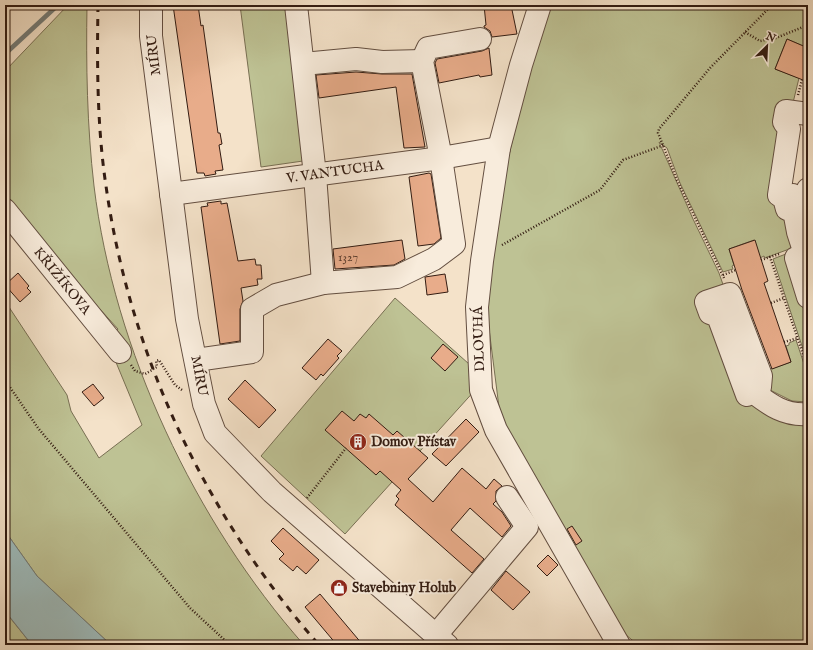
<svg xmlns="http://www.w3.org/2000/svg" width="813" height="650" viewBox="0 0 813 650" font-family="'IM FELL English',serif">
<rect width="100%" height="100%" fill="#f4e2c9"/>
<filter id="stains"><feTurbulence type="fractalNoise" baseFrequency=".005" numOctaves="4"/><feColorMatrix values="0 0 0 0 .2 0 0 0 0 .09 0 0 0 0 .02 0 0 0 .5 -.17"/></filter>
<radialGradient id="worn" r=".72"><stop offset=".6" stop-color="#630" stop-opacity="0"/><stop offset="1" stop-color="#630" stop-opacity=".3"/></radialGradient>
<g fill="#bec294" stroke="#786f53">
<path d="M68,5H87C86,65 87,126 94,186C114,350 195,522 304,645H111L37,576L5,531V301L67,395L71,411L99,458L142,425L108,343L118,329L17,218L5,194V71Z"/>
<path d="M240,5H290L310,160L261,167Z"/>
<path d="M549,5H808V48L787,39L775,69L799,78L791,111L792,248L765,258L764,256L760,258L754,240L729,249L734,265L732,266L733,269L723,272L680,183L667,148L659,142L693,219L719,273L727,296L740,381L808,422V645H638L606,618L501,423L486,305L507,162L532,62Z"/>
<path d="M791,252L808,297V364L773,259Z"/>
<path d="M395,298L478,372L477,388L345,534L261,456Z"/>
<path d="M796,340L808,376V402L792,401L768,389L765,371L791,362L786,346L789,345V343Z"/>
<path d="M5,611L7,614L32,645H5Z"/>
</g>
<path fill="#9ebcbd" stroke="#737c79" d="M5,531L37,576L111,645H32L5,611Z"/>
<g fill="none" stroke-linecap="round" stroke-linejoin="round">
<path stroke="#737c79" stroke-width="4.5" d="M5,54L58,5"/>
</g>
<g fill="#e8ac8a" stroke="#331c12">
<path d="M173,5H198L201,26L203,25L218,133H220L222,144L219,145L223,170L215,171L216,174L205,176L204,173H197Z"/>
<path d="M484,5H511L517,34L492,37L490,31L484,27V26L486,25Z"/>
<path d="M787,39L808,48V82L775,69Z"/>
<path d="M489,48L492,75L480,77L479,75L439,83L435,63L437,59L482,51Z"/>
<path d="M356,72L382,74H412L425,147L404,148L396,87L319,98L316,75Z"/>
<path d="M429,173L431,174L441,238L434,244L418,246L409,177Z"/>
<path d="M221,201V204L227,203L238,261L255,259L256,265H261L262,279H257L258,285L241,288L243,301L240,309V341L220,344L201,207L208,206L207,203Z"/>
<path d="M402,240L405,259L394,265L335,269L333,249Z"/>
<path d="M755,240L768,281L764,283L791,362L772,369L742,290L729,249Z"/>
<path d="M18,273L29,286L27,288L31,292L20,302L5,285Z"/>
<path d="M445,274L448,292L427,295L425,277Z"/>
<path d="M328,339L342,351L337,356L339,358L323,376L321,374L316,380L302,368Z"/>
<path d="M443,344L458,357L445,371L431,358Z"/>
<path d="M245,380L276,410L259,428L228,399Z"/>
<path d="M93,384L104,398L94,406L82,392Z"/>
<path d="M342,411L354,421L360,414L366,418L369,414L393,435L397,431L428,458L408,479L433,502L462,468L486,489L494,479L502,486L496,491V501L493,504L502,512L511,526L502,537L470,508L451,530L484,559L472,573L395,505L399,499L396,496L401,490L380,471L376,475L325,430Z"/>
<path d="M466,419L479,432L446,466L432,454Z"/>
<path d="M572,526L582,541L576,545L567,529Z"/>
<path d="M283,528L319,560L306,574L297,566L293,571L279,559L284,554L271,541Z"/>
<path d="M548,555L558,565L547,576L537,566Z"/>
<path d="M506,571L530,592L513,610L491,590Z"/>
<path d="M320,594L363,645H337L305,607Z"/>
</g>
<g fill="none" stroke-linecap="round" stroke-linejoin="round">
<defs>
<g id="minor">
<path d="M151,5V36L187,319L204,404L215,433L272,492L447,645"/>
<path d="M296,5L315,175L323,283"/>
<path d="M540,5L521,65L499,148L482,261L477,307L481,390L496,430L619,645"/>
<path d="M303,64L356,59L382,62L422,61"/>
<path d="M808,114L786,111L784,122L789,129L779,195L784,198L787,209L796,208L801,200L807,198L808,189"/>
<path d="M171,194L441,158L499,148"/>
<path d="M793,195L792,200L798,232L808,263"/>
<path d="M5,210L120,352"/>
<path d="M805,255L796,258L808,297"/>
<path d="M730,294L761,376L760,387L747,395L718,316L710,313L706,302Z"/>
<path d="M196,360L252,352V309L276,295L323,283L397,277L434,259L454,244L441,158L422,61L428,48L480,39"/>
<path d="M754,379L753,392C770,405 785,416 808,414"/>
<path d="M436,635L527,527L507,497"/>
</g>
</defs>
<use href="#minor" stroke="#634e40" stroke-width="24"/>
<g stroke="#331c12" stroke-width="2.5" stroke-dasharray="1 2" stroke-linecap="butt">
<path d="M745,32L760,41L776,38L808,25"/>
<path d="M798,95L802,80"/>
<path d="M502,245L600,190L623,160L664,145"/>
<path d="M779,254L770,257L808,369"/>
<path d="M761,260L770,257"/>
<path d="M723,275L736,270"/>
<path d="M724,278L677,180L658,133L659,129L710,68L772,5"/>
<path d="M771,303L784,298"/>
<path d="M784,342L798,338"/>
<path d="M131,365L135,371L145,374L157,367L156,361L159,360L175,385L182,390"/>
<path d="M5,380L38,428L190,608L230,645"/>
<path d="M307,498L346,448"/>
<path d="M5,642L7,645"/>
</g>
<use href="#minor" stroke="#f8ecdc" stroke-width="22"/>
<path stroke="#331c12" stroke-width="3" stroke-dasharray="7 7" stroke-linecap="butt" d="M98,5C97,65 97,126 106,186C130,356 206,516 319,645"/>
</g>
<defs>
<symbol id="building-disc" viewBox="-11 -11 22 22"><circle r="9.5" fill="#8f2418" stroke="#f8ecdc"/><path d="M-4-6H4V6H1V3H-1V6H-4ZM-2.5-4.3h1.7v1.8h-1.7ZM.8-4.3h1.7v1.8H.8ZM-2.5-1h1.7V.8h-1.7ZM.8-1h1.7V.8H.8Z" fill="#fff"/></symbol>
<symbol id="shop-disc" viewBox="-11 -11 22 22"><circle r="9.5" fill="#8f2418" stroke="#f8ecdc"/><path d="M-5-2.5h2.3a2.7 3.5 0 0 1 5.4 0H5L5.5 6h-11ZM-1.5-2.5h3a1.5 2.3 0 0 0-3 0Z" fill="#fff"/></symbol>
</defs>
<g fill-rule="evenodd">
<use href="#building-disc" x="348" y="432" width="20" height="20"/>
<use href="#shop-disc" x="329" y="578" width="20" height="20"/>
</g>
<g text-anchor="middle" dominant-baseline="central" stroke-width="4" stroke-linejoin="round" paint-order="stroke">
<g font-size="12" fill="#604030">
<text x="348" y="257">1327</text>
</g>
<g font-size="14" fill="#331c12" stroke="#f8ecdc">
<text transform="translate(154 55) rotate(-96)">MÍRU</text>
<text transform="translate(335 172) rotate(-8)">V. VANTUCHA</text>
<text transform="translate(62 281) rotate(51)">KŘIŽÍKOVA</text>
<text transform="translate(479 339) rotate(-92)">DLOUHÁ</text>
<text transform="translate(199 376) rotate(79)">MÍRU</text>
</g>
<g font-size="14" font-weight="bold" fill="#331c12" stroke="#f8ecdc" text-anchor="start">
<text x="371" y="442">Domov Přístav</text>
<text x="352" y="588">Stavebniny Holub</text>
</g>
</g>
<rect width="813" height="650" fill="none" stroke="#f4e2c9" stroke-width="20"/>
<rect x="6" y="6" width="801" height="638" fill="none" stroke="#331c12" stroke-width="2"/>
<rect x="10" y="10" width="793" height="630" fill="none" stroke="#331c12"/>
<g transform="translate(767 46) rotate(24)" stroke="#f8ecdc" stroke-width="3" paint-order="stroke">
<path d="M0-3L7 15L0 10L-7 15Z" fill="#331c12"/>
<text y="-6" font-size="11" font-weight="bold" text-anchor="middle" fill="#331c12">N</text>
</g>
<rect width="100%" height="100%" filter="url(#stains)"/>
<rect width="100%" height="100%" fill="url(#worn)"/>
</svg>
